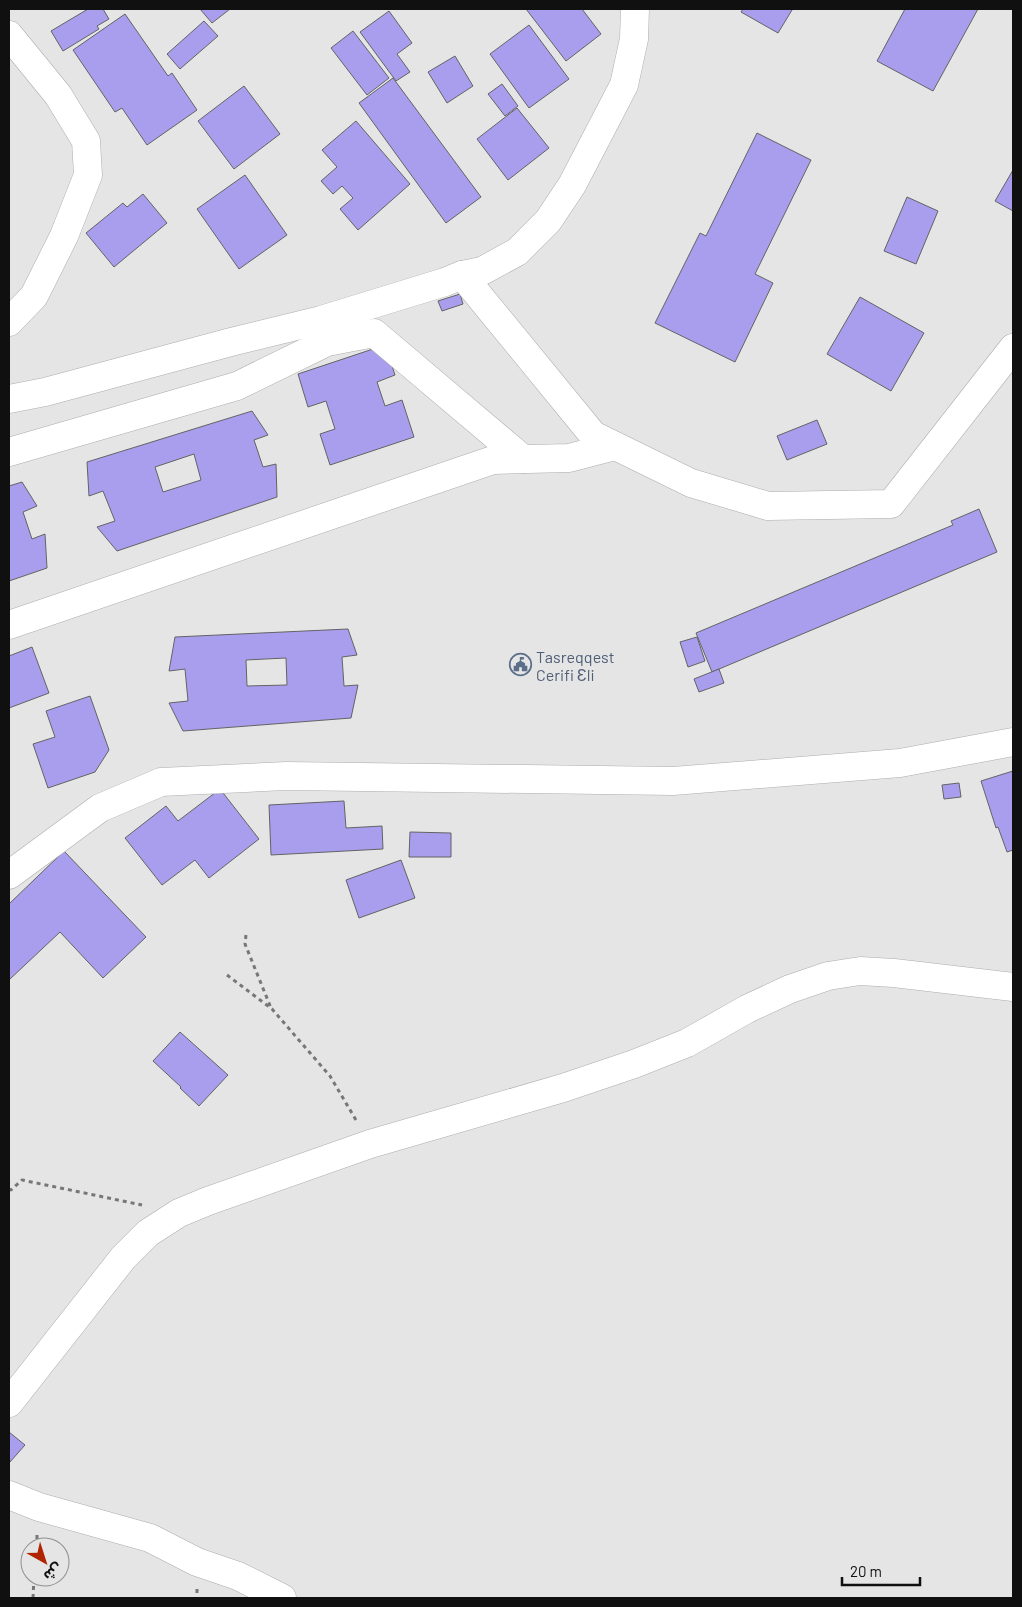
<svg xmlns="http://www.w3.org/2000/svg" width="1022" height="1607" viewBox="0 0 1022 1607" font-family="Barlow,'Noto Sans Arabic',sans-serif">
<rect width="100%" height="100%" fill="#e5e5e6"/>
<g fill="#a99eee" stroke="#636364" fill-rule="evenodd">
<path d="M88,9H103L109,19L97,26L99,29L63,51L51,31Z"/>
<path d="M200,9H230L212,23Z"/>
<path d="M526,9H582L601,34L566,61Z"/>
<path d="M743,9H790L792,10L778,33L741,12Z"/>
<path d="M905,9H978L933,91L877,61Z"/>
<path d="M389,11L412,43L397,54L410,72L396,81L360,32Z"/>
<path d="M125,14L168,76L172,73L197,110L147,145L122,108L115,112L73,50Z"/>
<path d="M204,21L218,36L180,69L167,54Z"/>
<path d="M529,25L569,79L529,108L490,54Z"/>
<path d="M353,31L389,78L367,95L331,48Z"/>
<path d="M455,56L473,86L447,103L428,72Z"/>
<path d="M393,78L481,197L446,223L359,103Z"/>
<path d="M502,84L518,106L505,116L488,94Z"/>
<path d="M244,86L280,134L234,169L198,121Z"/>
<path d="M517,108L549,148L508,180L477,139Z"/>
<path d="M356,121L410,184L358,230L340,209L353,198L342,186L333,194L321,181L337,167L322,150Z"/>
<path d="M757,133L811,160L755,274L773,283L735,362L655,323L700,233L706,236Z"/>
<path d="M1013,170V211L995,201Z"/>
<path d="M245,175L287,235L239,269L197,209Z"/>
<path d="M143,194L167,223L114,267L86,233L123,203L127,207Z"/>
<path d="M907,197L938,211L916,264L884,251Z"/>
<path d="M460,294L463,304L442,311L438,301Z"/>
<path d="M860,297L924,333L891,391L827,354Z"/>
<path d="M385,345L395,375L377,382L385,406L402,400L414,437L330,465L320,434L335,429L326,401L308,407L298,374Z"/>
<path d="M252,411L268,435L254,440L263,467L276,464L277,497L117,551L97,527L115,521L103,491L89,496L87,462ZM194,454L201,480L163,492L155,467Z"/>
<path d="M817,420L827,444L787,460L777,436Z"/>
<path d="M22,482L37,506L23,512L32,539L45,534L47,568L9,581V486Z"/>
<path d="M979,509L997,552L712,672L696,633L953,525L951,521Z"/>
<path d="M348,629L357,655L342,657L344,686L358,685L351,718L183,731L169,703L188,701L185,669L169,671L175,637ZM286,658L287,685L247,686L246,660Z"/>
<path d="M697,637L705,661L688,667L680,642Z"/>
<path d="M32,647L49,693L9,708V656Z"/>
<path d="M719,669L724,683L699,692L694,679Z"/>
<path d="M90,696L109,750L95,772L48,788L33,744L55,737L46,711Z"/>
<path d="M1013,771V850L1007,852L998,827L996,828L981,781Z"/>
<path d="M959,783L961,797L944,799L942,785Z"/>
<path d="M220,789L259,839L209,878L195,860L162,885L125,838L166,806L178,821Z"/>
<path d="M344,801L346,828L382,826L383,849L271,855L269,805Z"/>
<path d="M410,832L451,833V857H409Z"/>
<path d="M64,851L146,937L103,978L60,932L9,980V904Z"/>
<path d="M401,860L415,898L359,918L346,880Z"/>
<path d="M180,1032L228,1075L199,1106L180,1088L181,1087L153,1061Z"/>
<path d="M9,1432L25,1445L10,1462L9,1460Z"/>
</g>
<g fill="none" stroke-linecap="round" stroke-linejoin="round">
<defs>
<g id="minor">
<path d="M9,35L58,95L86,141L88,175L64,236L34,296L9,322"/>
<path d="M462,275L593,435L691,483L768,506L891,504L1013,348"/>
<path d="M9,399L45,392L231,342L321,320L445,282L462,275L482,271L517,252L548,221L572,185L624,85L634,39L635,9"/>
<path d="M9,452L237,386L327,342L374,333L523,459"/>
<path d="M9,625L493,460L569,458L615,446"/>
<path d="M9,1403L123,1258L148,1233L179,1213L208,1201L370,1144L563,1088L634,1064L687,1043L747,1009L790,989L828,976L860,971L894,973L1013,987"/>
<path d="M9,1495L39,1507L150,1538L197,1562L238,1576L282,1598"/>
</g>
<path id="major" d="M9,875L100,808L161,782L286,776L673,781L900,763L1013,742"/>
</defs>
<use href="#minor" stroke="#adadad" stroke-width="29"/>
<use href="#major" stroke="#adadad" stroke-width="29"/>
<g stroke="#777778" stroke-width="3" stroke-dasharray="4 4" stroke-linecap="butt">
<path d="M246,935L245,944L271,1008"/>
<path d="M227,975L272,1009L330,1076L356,1120"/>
<path d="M9,1189L11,1190L22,1180L142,1205"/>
<path d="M37,1547V1535"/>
<path d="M197,1589V1598"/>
<path d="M33,1598L34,1577"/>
</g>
<use href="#minor" stroke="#fff" stroke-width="28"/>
<use href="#major" stroke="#fff" stroke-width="28"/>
</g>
<defs>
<symbol id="civic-ring" viewBox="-11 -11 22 22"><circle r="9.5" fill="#e5e5e6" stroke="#5c6f8a" stroke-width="1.5"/><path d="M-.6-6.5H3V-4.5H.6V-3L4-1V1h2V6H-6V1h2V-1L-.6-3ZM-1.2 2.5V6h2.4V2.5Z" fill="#5c6f8a"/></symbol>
</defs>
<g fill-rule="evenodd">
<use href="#civic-ring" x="508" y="652" width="25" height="25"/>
</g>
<g text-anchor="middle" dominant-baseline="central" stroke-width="5" stroke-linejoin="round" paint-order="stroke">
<g font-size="16" fill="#4e5e75" stroke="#e5e5e6" text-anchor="start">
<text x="536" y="656">Tasreqqest<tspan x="536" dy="18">Cerifi Ɛli</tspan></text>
</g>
</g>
<rect width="1022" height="1607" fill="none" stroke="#101011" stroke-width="20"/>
<g transform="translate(45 1562) rotate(141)"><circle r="24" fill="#e5e5e6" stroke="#909091"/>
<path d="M0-4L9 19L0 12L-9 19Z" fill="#b02400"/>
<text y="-8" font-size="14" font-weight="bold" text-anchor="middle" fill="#101011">ش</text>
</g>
<path d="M842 1577v8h78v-8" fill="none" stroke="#101011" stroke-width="2.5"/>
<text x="850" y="1577" font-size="15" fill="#101011" stroke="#e5e5e6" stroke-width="4" paint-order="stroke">20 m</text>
</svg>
